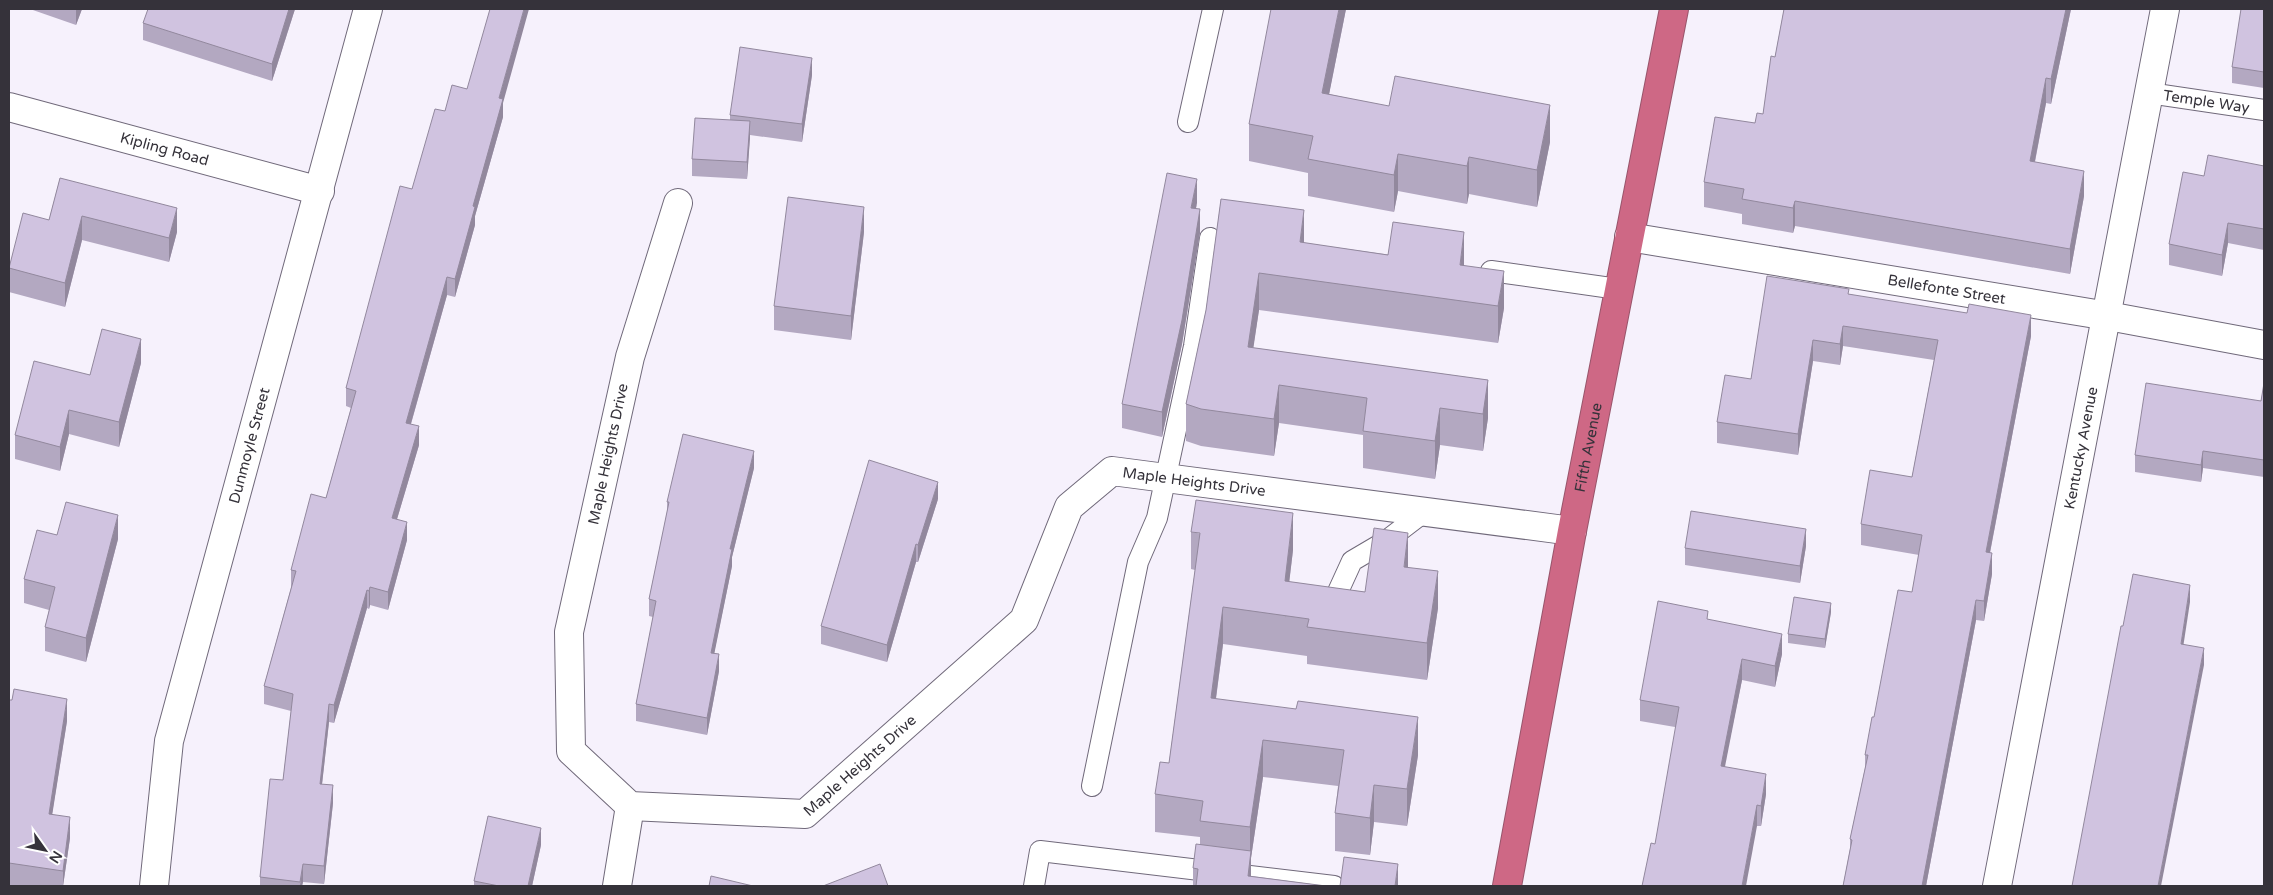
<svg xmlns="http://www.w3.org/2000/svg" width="2273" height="895" viewBox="0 0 2273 895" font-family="'Varela Round',sans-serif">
<rect width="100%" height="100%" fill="#f6f1fc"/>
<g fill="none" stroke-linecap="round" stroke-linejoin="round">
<defs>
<g id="lane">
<path id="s1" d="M2149,93L2264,110"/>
<path d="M1188,122L1213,9"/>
<path d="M1491,271L1618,289"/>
<path d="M1336,596L1352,561L1386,541L1424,512"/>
<path d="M1092,786L1138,562L1157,518L1194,346L1210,238"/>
<path d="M1034,886L1040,851L1334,886"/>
</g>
<g id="street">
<path id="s2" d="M9,107L320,191"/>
<path id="s3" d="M678,203L630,357L569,632L571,751L630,806L805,814L1024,620L1069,507L1112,471L1572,531"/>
<path id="s4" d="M1629,237L2108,316L2264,345"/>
<path id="s5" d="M154,886L169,741L368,9"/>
<path d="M617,886L630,806"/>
<path id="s6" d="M1997,886L2165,9"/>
</g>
<g id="highway">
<path id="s7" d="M1507,886L1572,531L1674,9"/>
</g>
</defs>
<use href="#lane" stroke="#70697a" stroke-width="22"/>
<use href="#street" stroke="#70697a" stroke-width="30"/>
<use href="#highway" stroke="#98556b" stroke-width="30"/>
<use href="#lane" stroke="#fff" stroke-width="20"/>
<use href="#street" stroke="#fff" stroke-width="28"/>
<use href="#highway" stroke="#ce6885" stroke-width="28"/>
</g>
<g fill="#b3a8c1">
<path d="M30,9H82L76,25Z"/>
<path d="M295,9L272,81L143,40V23Z"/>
<path d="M1346,9L1329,94L1550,142L1537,207L1469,194L1467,204L1398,191L1394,212L1308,196V173L1249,161V124Z"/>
<path d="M1784,9H2071L2051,104L2046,103L2035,162L2084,196L2070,274L1795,226L1793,233L1742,224V214L1704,207V182L1763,114L1775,57Z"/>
<path d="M2264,9V88L2232,83V67Z"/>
<path d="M812,75L802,142L750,135L747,179L692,176V159L730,120V115Z"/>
<path d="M503,103V117L475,216V225L455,297L447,295L411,424L419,445L397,519L407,540L388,610L370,605L369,609L367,608L334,723L329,722L322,784L333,803L324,884L303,882L302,886H260V877L283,780L291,711L264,704V686L291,588V570L326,498L351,408L346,406V388L412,189L445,111Z"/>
<path d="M2264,166V250L2228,243L2222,276L2169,265V244L2204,176Z"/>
<path d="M60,178L177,232L169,262L82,240L65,307L9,292V268L49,220Z"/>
<path d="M1221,199L1304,243L1464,265L1504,308L1498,343L1259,310L1253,348L1488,380V418L1483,451L1440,445L1435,479L1363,468V435L1279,423L1274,456L1201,446L1186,441V404L1206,310Z"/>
<path d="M1197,203L1196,208L1200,233L1182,344L1162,437L1122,428V404Z"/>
<path d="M864,232L851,340L774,330V306Z"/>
<path d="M1849,294L2031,336L1990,553L1992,574L1984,621L1976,620L1926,886H1843L1850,849V839L1865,768V755L1874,717L1912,592L1919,555L1861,545V524L1912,477L1934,360L1843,346L1840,365L1813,361L1798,455L1717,443V422L1751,379Z"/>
<path d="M141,363L119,447L69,434L60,471L15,459V435L90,375Z"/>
<path d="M2264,383V477L2203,468L2201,482L2135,472V455L2261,401Z"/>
<path d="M754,468L732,557V566L714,653L719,671L707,735L636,721V704L653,617L649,616V599L667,513V502Z"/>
<path d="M938,499L918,562H916L887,662L821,644V626Z"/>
<path d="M1191,532L1293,550L1289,582L1365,592L1408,567L1438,608L1427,680L1307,664V656L1223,644L1216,699L1418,755L1407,826L1374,822L1370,855L1335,851V813L1338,786L1263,777L1251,858V876L1326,886H1193V868L1200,845V837L1155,832V794L1169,763L1195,570L1191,569Z"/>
<path d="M57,535L118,539L86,662L45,651V627L49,610L24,603V579Z"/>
<path d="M1806,546L1800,583L1685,565V548Z"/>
<path d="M1831,612L1825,648L1788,643V634Z"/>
<path d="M1708,619L1782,654L1775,687L1742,680L1724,767L1766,794L1761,826H1757L1675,727L1640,721V700Z"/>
<path d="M9,700L67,721L52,814L70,838L63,886H17L9,885Z"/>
<path d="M541,845L532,886H474V881Z"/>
</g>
<g fill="#92889d">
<path d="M76,9H82L76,25Z"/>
<path d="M289,9H295L272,81V64Z"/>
<path d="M524,9H529L503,103V117L475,216V225L455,297V279L499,98Z"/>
<path d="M1339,9H1346L1322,130V93Z"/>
<path d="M2066,9H2071L2051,104V79Z"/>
<path d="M812,58V75L802,142V124Z"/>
<path d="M2046,78V103L2030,186V161Z"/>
<path d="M1550,105V142L1537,207V170Z"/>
<path d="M750,121V138L747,179V162Z"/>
<path d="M1398,154V191L1394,212V175Z"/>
<path d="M1469,157V194L1467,204V166Z"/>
<path d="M2084,171V196L2070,274V249Z"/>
<path d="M1197,179V203L1191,232V208Z"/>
<path d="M1795,201V226L1793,233V208Z"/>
<path d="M864,207V232L851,340V316Z"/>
<path d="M177,208V232L169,262V238Z"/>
<path d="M1200,209V233L1182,344L1162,437V412Z"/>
<path d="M1304,210V247L1300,279V242Z"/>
<path d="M82,216V240L65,307V283Z"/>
<path d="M2228,223V243L2222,276V255Z"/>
<path d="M1464,232V270L1460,302V265Z"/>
<path d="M1504,271V308L1498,343V306Z"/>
<path d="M1259,273V310L1248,384V347Z"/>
<path d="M447,277V295L406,441V423Z"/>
<path d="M2031,315V336L1986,573V552Z"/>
<path d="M1843,326V346L1840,365V344Z"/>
<path d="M141,339V363L119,447V422Z"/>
<path d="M1813,340V361L1798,455V434Z"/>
<path d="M1488,380V418L1483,451V414Z"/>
<path d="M1279,385V423L1274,456V419Z"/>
<path d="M1440,408V445L1435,479V441Z"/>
<path d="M69,410V434L60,471V447Z"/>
<path d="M419,426V445L392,536V518Z"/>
<path d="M754,451V468L732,557V566L711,670V653L730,549Z"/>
<path d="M2203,451V468L2201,482V465Z"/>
<path d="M938,482V499L918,562V545Z"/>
<path d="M1293,513V550L1285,618V581Z"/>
<path d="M118,515V539L86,662V638Z"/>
<path d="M407,522V540L388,610V592Z"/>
<path d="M1806,529V546L1800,583V566Z"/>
<path d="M1408,533V570L1404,567Z"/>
<path d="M916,544V562L887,662V645Z"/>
<path d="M1992,553V574L1984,621V601Z"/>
<path d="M1438,571V608L1427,680V643Z"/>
<path d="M2190,585V602L2181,661V644Z"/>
<path d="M370,587V605L369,609V591Z"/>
<path d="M367,590V608L334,723V705Z"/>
<path d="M1976,600V620L1926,886H1922Z"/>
<path d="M1831,603V612L1825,648V639Z"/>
<path d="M1223,607V644L1211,735V698Z"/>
<path d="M1782,634V654L1775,687V666Z"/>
<path d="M2204,648V665L2161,886H2158Z"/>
<path d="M719,654V671L707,735V718Z"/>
<path d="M1742,659V680L1721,787V766Z"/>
<path d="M67,699V721L49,835V814Z"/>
<path d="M329,704V722L320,802V784Z"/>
<path d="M1418,717V755L1407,826V789Z"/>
<path d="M1263,740V777L1251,858V886L1248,876L1250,858V827Z"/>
<path d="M1766,774V794L1761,826V806Z"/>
<path d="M333,785V803L324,884V866Z"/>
<path d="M1374,785V822L1370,855V818Z"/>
<path d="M1757,805V826L1746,886H1742Z"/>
<path d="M70,817V838L63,886V871Z"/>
<path d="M541,828V845L532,886H528Z"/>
<path d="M303,864V882L302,886H300Z"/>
<path d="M1398,864V886H1395Z"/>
</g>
<g fill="#d0c3e0" stroke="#92889d">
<path d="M148,9H289L272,64L143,23Z"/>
<path d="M490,9H524L499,98L503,99L473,206L475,207L455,279L447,277L406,423L419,426L392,518L407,522L388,592L370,587L369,591L367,590L334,705L329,704L320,784L333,785L324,866L303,864L300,882L260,877L270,779L283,780L293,694L264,686L296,571L291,570L311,494L326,498L356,391L346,388L400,186L412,189L435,109L445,111L452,85L467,89Z"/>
<path d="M1271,9H1339L1322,93L1389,106L1395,76L1550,105L1537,170L1469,157L1467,166L1398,154L1394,175L1308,159L1313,136L1249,124Z"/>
<path d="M1784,9H2066L2051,79L2046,78L2030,161L2084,171L2070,249L1795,201L1793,208L1742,199L1744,189L1704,182L1715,117L1755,123L1757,113L1763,114L1771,56L1775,57Z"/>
<path d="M2241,9H2264V72L2232,67Z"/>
<path d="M740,47L812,58L802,124L730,115Z"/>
<path d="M695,118L750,121L747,162L692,159Z"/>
<path d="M2208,155L2264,166V229L2228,223L2222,255L2169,244L2183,172L2204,176Z"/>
<path d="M1167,173L1197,179L1191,208L1200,209L1182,320L1162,412L1122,404Z"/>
<path d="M60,178L177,208L169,238L82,216L65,283L9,268L23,213L49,220Z"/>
<path d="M788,197L864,207L851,316L774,306Z"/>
<path d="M1221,199L1304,210L1300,242L1388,255L1393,222L1464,232L1460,265L1504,271L1498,306L1259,273L1248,347L1488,380L1483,414L1440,408L1435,441L1363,431L1367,398L1279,385L1274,419L1201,409L1186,404L1206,310Z"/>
<path d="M1767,276L1849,289L1848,294L1967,313L1969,304L2031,315L1986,552L1992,553L1984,601L1976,600L1922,886H1843L1852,840L1850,839L1868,755H1865L1872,717H1874L1898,590L1912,592L1922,535L1861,524L1870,470L1912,477L1938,340L1843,326L1840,344L1813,340L1798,434L1717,422L1725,375L1751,379Z"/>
<path d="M102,329L141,339L119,422L69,410L60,447L15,435L34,361L90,375Z"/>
<path d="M2146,383L2261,401L2264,383V460L2203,451L2201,465L2135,455Z"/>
<path d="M683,434L754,451L730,549H732L711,653L719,654L707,718L636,704L656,601L649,599L669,502H667Z"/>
<path d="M869,460L938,482L918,545L916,544L887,645L821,626Z"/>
<path d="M1196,500L1293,513L1285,581L1365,592L1374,528L1408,533L1404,567L1438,571L1427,643L1307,627L1309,619L1223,607L1211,698L1296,709L1298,701L1418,717L1407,789L1374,785L1370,818L1335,813L1344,750L1263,740L1250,827L1200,821L1203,801L1155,794L1160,762L1169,763L1200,533L1191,532Z"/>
<path d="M66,502L118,515L86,638L45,627L55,587L24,579L37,530L57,535Z"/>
<path d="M1691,511L1806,529L1800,566L1685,548Z"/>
<path d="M2133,574L2190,585L2181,644L2204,648L2158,886H2072L2121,626H2123Z"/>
<path d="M1794,597L1831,603L1825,639L1788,634Z"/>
<path d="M1658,601L1708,611L1707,619L1782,634L1775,666L1742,659L1721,766L1766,774L1761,806L1757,805L1742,886H1642L1651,843L1655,844L1679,707L1640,700Z"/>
<path d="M14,689L67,699L49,814L70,817L63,871L9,863V700H12Z"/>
<path d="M488,816L541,828L528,886H499L474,881Z"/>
<path d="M1196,844L1251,851L1248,876L1326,886H1196L1198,869L1193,868Z"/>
<path d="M1344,857L1398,864L1395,886H1340Z"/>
<path d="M880,864L888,886H823Z"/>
<path d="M711,876L753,886H709Z"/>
</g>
<g text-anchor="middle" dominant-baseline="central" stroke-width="4" stroke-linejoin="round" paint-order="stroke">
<g font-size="15" fill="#35323a" stroke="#fff">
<text stroke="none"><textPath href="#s1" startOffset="58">Temple Way</textPath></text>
<text stroke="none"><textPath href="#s2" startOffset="161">Kipling Road</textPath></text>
<text stroke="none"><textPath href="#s4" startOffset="322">Bellefonte Street</textPath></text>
<text stroke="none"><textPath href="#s5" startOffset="452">Dunmoyle Street</textPath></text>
<text stroke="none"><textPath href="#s7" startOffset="446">Fifth Avenue</textPath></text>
<text stroke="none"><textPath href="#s6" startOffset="446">Kentucky Avenue</textPath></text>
<text transform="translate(608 454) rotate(-78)">Maple Heights Drive</text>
<text stroke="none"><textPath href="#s3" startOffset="1371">Maple Heights Drive</textPath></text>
<text stroke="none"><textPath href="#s3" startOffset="891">Maple Heights Drive</textPath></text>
</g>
</g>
<rect width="2273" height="895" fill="none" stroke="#35323a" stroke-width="20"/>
<g transform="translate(45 850) rotate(123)" stroke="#ffffff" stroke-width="4" paint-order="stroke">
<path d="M0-4L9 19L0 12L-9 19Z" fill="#35323a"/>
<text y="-8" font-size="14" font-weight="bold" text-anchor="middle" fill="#35323a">N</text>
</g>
</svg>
